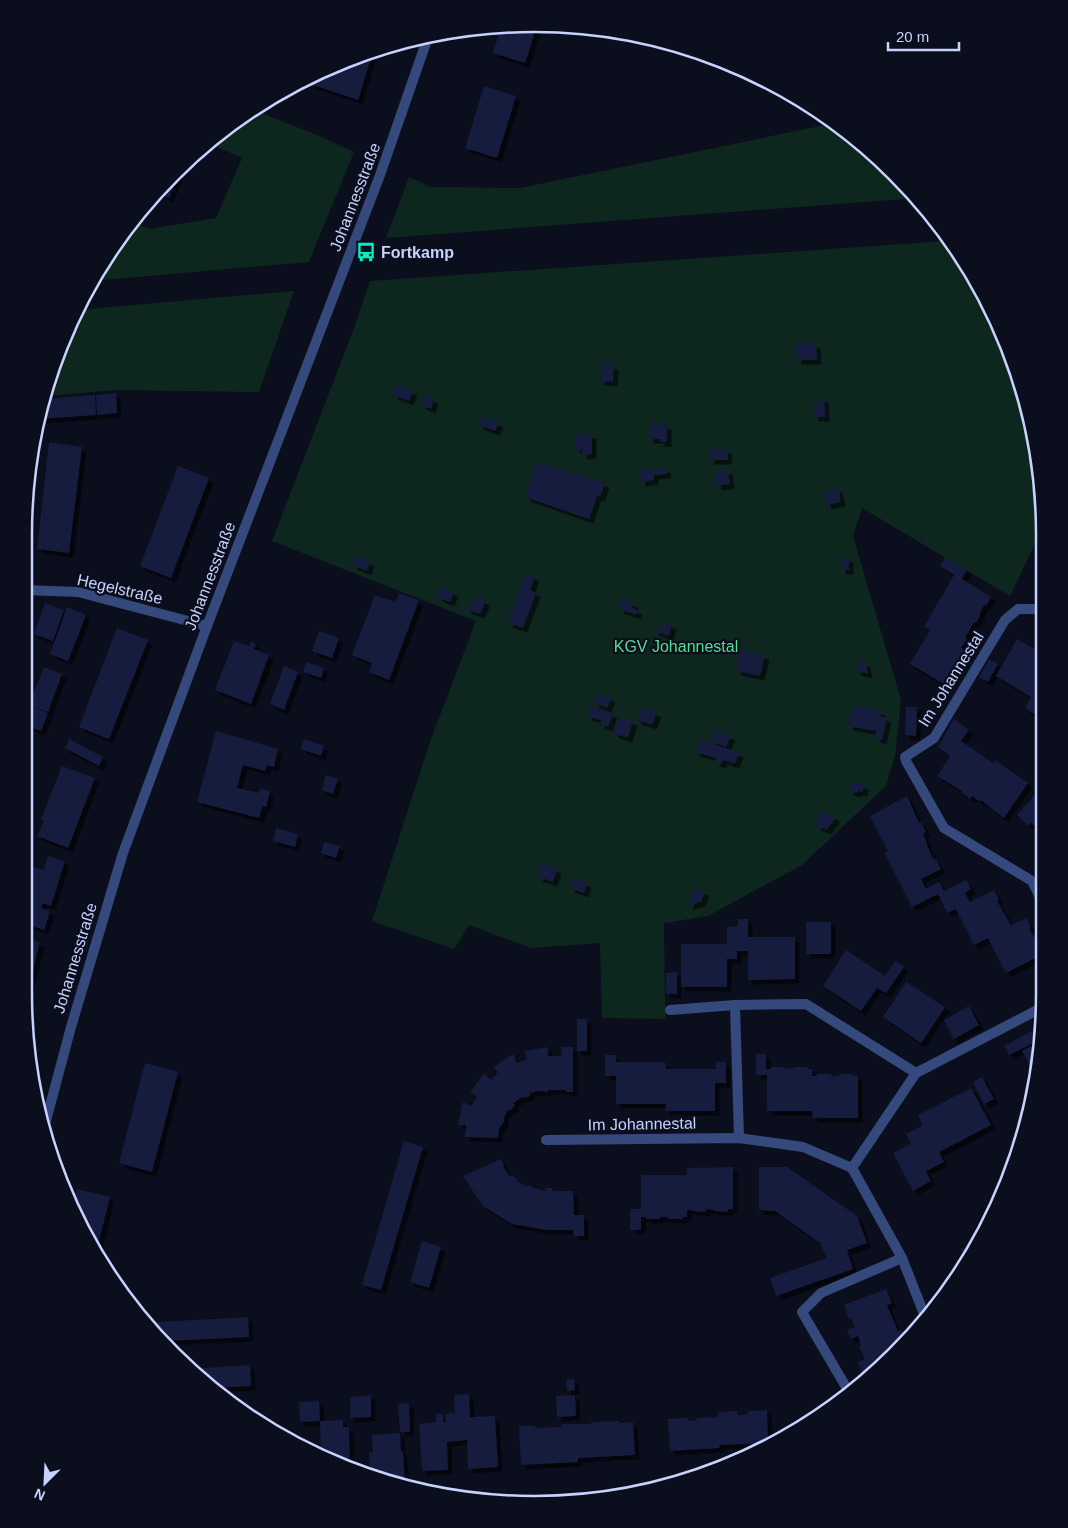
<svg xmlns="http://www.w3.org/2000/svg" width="1068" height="1528" viewBox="0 0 1068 1528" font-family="Arial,sans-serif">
<defs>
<filter id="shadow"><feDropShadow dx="4.5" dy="4.5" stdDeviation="0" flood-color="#0009"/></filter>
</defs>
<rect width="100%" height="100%" fill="#0b0e1d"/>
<g fill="#0e271e">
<path d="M254,110L317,135L354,152L309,262L91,281L132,221L149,229L216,218L242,158L208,143Z"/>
<path d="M835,123L844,129L918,198L386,238L409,177L431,187L520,188Z"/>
<path d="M946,241L992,309L1027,402L1040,467V546L1035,544L1010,596L862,508L853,536L901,700L895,756L886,786L802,865L708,916L664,923L665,1004L666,1019L602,1018L600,943L531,948L469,925L454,949L372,921L431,739L476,621L272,541L353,331L370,281Z"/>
<path d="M294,291L259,392L115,390L45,396L62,339L77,310Z"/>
</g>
<g fill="#171b3e" filter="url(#shadow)">
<path d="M537,26L525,63L493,53L501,27Z"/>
<path d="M366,53L372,55L358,100L310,84L312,77Z"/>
<path d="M484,86L516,96L497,158L465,148Z"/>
<path d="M181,168L169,198L158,193L166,184Z"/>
<path d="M809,342V344L816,343L817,360H797L796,343Z"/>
<path d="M601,364L614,365L613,382L600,381Z"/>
<path d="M397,385L413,391L409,401L393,395Z"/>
<path d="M116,393L117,413L97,415L96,395Z"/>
<path d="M95,395L96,415L38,419L44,399Z"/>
<path d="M424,395L434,399L431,409L421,405Z"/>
<path d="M819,398H824L825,417H814L813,405L819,404Z"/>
<path d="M481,417L499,423L495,431L479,425Z"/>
<path d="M650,424L667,425V442H660V439H649Z"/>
<path d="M592,434V454L582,455V449H576V435Z"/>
<path d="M49,442L82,447L69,553L37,549Z"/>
<path d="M710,449H727L728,460H710Z"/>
<path d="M537,462L605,483L600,497L597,496L589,519L525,497Z"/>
<path d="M178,466L209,478L171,578L140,566Z"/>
<path d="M666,468L667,474L654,475V480L641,482L640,470Z"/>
<path d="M728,470L730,484L717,486L715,473Z"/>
<path d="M838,488L841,502L827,505L823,491Z"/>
<path d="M355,556L370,562L367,571L352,565Z"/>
<path d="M842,557L849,558V570H841Z"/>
<path d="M945,557L967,570L962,579L991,597L986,606L984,605L980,613H981L976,623L974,622L965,638L967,639L961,648L968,651L951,675L953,676L947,686L910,664L930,630L924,627L954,575L940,566Z"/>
<path d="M526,573L535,577L530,590L536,593L523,628L508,623Z"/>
<path d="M441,587L454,592L450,602L437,597Z"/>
<path d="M399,593L419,600L389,680L369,672L372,663L352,655L375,595L395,602Z"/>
<path d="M475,597L486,601L480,614L466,609L468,604L472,606Z"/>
<path d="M622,599L634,603L632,608L638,610L636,615L619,609Z"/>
<path d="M45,603L64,610L53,641L34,634Z"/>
<path d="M67,607L86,615L68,661L50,654Z"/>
<path d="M663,622L672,625L669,636L654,631L655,627L662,629Z"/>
<path d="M117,628L148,640L109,739L79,727Z"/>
<path d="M319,631L339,638L332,658L312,651Z"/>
<path d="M1017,639L1041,653V681L1038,687L1041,689V718L1025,708L1031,697L996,676Z"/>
<path d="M234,641L249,646L251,641L256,644L254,649L269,655L251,704L215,690Z"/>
<path d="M740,650L765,655L760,676L736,671Z"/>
<path d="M989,659L998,664L988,682L979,677Z"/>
<path d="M858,661L866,663L868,674L856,671Z"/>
<path d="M306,662L324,668L321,678L303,672Z"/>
<path d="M284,666L298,672L284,710L270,704Z"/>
<path d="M44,667L62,674L48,712L29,705Z"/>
<path d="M598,693L611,698L607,708L594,703Z"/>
<path d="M29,705L48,713L41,731L24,725Z"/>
<path d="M853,705L881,711L880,716L887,718L882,740L875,738L876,731L848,726Z"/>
<path d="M590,706L613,714L608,727L600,724L601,720L587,716Z"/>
<path d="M906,707H917L916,736L905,735Z"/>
<path d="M642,708L657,713L652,725L637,720Z"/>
<path d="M619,717L633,721L628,738L613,733Z"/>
<path d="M954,719L969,730L961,741L993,763L995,760L1028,783L1004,818L981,800L980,802L972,796L970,799L961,792L962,791L937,776L950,756L938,747Z"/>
<path d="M216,731L278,749L274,767L267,765L265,771L243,765L237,788L259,793L260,788L270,791L266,807L263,806L259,818L197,802Z"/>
<path d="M715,731L731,736L726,747L710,741Z"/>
<path d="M69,739L103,757L99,766L65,748Z"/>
<path d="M304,739L324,746L321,756L301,749Z"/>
<path d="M699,739L739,753L735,764L723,760L722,764L715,762L716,758L695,752Z"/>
<path d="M62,766L95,778L68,848L37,836L44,821L41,819Z"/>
<path d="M326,775L338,779L333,794L322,790Z"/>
<path d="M851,782L864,785L863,792L858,791L857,793L849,791Z"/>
<path d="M1035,795L1042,801V827L1039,830L1031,823L1028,826L1017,815Z"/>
<path d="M907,796L919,823L921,822L926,832L923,834L927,843H926L934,860L936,859L941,869L921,879L926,889L939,882L944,891L966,880L971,889L965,893L970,902L994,890L999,900L997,901L1011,925L1026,918L1031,927L1029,928L1038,944H1039L1043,950V954L1006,973L988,938L974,945L956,909L947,913L938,894L912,907L884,852L888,851L870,816Z"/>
<path d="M821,811L836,817L827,830L816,826Z"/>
<path d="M276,828L298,834L295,847L273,841Z"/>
<path d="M324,842L340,846L336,858L321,853Z"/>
<path d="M48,856L65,861L51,906L43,903L41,908L50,911L44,930L24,923V913L25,914L29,899L24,898L25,887L24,886V860L31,862L30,866L44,870Z"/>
<path d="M542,864L557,869L553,882L538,877Z"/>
<path d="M573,878L587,883L584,893L570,888Z"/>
<path d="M694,888L705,891L701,902L688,906Z"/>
<path d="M738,919H748V937H795V979L748,980V951H737V959H727V987H681V944H727V927L738,926Z"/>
<rect x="806" y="922" width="25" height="32"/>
<path d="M24,938L40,942L25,1002L24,994Z"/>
<path d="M846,950L885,976L895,961L904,967L886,993L877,988L861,1011L823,986Z"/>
<path d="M677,972V994H666V973Z"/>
<path d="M906,982L945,1007L921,1043L883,1017Z"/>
<path d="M969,1006L979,1025L954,1039L944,1020Z"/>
<rect x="577" y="1019" width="10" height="32"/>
<path d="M1032,1031L1037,1041L1009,1055L1004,1046Z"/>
<path d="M1041,1041L1037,1067L1035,1075L1022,1051Z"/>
<path d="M548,1047V1056H562L561,1047H573V1092H566V1090H548V1092L538,1091L530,1093V1096L525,1098L524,1097L520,1098L513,1104L515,1105L511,1110L510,1109L507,1111L503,1119L505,1120L499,1129L498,1138L465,1137L466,1125H458L463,1102L472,1106L477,1096L470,1093L484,1073L491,1080L498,1072L493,1067L513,1054L517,1063L527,1059L524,1051Z"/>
<path d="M756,1054H766V1069H771V1067H785V1069L794,1068V1067H808V1069H812V1076H817V1074H831V1076H839V1074H853L854,1076L858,1075V1118H813L812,1111H767V1075H756Z"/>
<path d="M605,1055H616V1062H665L666,1069H716V1062H726V1083H715V1111H665L666,1104H616V1076H605Z"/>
<path d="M145,1063L178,1072L152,1172L119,1163Z"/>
<path d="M982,1077L994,1099L984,1104L973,1082Z"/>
<path d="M971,1088L991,1125L939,1152L944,1162L926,1171L931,1181L913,1191L893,1153L911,1144L906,1134L923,1125L918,1115Z"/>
<path d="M404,1141L423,1147L381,1290L362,1285Z"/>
<path d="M501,1159L504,1166H503L510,1177L512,1175L517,1179L516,1180L527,1187L528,1185L534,1187L533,1188L546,1191V1188H553L552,1191H573L574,1215H584V1236H574L573,1230H546L512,1224L483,1206L463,1176Z"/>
<path d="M733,1167V1209H728V1212L714,1211V1210L706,1209V1212L692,1211L691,1210H687V1217H682L683,1219H668V1217H660V1219H646V1217H641V1230H630V1209H641V1175H687V1168Z"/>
<path d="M759,1167H787L857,1216L867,1243L847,1250L853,1269L776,1296L770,1278L827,1258L820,1243L775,1211L759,1210Z"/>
<path d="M77,1189L110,1197L96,1253L76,1219L72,1208Z"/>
<path d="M422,1241L441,1247L429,1288L410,1282Z"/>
<path d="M977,1243L970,1254L965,1262L961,1249Z"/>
<path d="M886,1289L892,1303L887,1305L898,1331L902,1330L906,1340L867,1380L865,1375L863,1376L858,1362L865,1359L859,1346L861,1345L858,1336L851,1339L847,1330L855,1327L851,1318L849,1319L844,1305Z"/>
<path d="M248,1317L249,1337L166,1341L157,1332V1322Z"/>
<path d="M250,1365L251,1386L212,1388L198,1378L190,1369Z"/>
<path d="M574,1379L575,1390L567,1391L566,1380Z"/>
<path d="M469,1394L470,1417L495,1416L498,1467L468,1469L467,1440L456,1441L447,1442L448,1470L422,1471L419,1424L436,1422V1414H443V1422H446L445,1414L455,1413L454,1395Z"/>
<path d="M371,1395V1417L350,1418V1397Z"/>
<path d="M575,1395L576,1416L557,1417L556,1396Z"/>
<path d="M319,1401L320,1421L343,1420V1427H349L350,1468L338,1465L321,1457L320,1421L300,1422L299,1402Z"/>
<path d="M409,1403L410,1432H400L398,1404Z"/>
<path d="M767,1410L768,1443L720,1445L719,1448L670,1451L668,1419L688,1418V1421L697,1420V1418L718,1417V1412L737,1411L738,1415L748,1414V1411Z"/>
<path d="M619,1421V1423L633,1422L635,1455L578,1458V1462L521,1465L519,1426H535V1428L562,1427V1424H591V1422Z"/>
<path d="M400,1433L401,1451H403L405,1483L370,1474L369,1452L373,1453L372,1435Z"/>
<path d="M299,1438L300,1446L285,1439Z"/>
</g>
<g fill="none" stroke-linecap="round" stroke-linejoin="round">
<g stroke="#36497c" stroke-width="10">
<path d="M24,590L78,592L207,626"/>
<path d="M1040,600L1041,602"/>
<path d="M1041,609H1018L1005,620L934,738L905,757L906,761L944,828L1032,881L1042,901"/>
<path d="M735,1005L739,1138"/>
<path d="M670,1010L735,1005L806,1004L916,1073"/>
<path d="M43,1132L71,1027L123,853L207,626L380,175L428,37"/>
<path d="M546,1140L739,1138L803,1147L852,1168"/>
<path d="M926,1319L902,1258L852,1168L916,1073L1043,1007"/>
<path d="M849,1392L802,1312L821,1293L902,1258"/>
</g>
</g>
<defs>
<symbol id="bus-bare" viewBox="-9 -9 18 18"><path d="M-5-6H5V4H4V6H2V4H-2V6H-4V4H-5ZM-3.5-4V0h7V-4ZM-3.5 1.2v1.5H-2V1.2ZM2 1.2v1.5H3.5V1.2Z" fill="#00f2c1" stroke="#0b0e1d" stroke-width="2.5" paint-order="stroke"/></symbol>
</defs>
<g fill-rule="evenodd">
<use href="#bus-bare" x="352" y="238" width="28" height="28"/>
</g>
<g text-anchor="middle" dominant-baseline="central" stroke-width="4.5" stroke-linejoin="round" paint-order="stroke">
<g font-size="16" fill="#c7d2ff" stroke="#0b0e1d">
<text transform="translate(355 197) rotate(-69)">Johannesstraße</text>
<text transform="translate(210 576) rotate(-69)">Johannesstraße</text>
<text transform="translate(120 589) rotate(13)">Hegelstraße</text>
<text transform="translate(951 679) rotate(-58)">Im Johannestal</text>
<text transform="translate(75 958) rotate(-73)">Johannesstraße</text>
<text transform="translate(642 1124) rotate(-1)">Im Johannestal</text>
</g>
<g font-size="16" font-weight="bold" fill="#c7d2ff" stroke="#0b0e1d" text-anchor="start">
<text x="381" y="252">Fortkamp</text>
</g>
<g font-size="16" fill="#54de92" stroke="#0b0e1d">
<text x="676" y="646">KGV Johannestal</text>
</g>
</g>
<path d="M0 0H1068V1528H0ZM534 32H534A502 502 0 0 1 1036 534V994A502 502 0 0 1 534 1496H534A502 502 0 0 1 32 994V534A502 502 0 0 1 534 32Z" fill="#0b0e1d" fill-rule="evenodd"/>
<path fill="none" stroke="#c7d2ff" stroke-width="2.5" d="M534 32H534A502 502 0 0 1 1036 534V994A502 502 0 0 1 534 1496H534A502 502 0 0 1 32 994V534A502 502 0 0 1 534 32Z"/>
<g transform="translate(45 1483) rotate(204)" stroke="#0b0e1d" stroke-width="4" paint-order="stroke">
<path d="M0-4L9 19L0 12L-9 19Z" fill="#c7d2ff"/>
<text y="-8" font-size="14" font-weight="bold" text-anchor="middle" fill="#c7d2ff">N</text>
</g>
<path d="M888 42v8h71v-8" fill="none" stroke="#c7d2ff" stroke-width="2.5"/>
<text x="896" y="42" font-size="15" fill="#c7d2ff" stroke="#0b0e1d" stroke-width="4" paint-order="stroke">20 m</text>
</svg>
